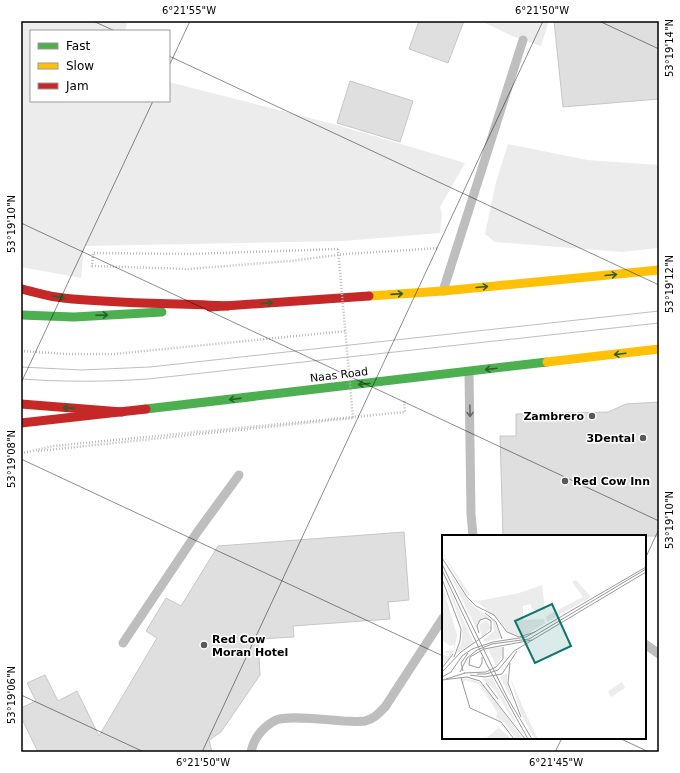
<svg xmlns="http://www.w3.org/2000/svg" width="680" height="773" viewBox="0 0 680 773" font-family="'DejaVu Sans',sans-serif">
<rect width="100%" height="100%" fill="#fff"/>
<g fill="#ececec">
<path d="M21,21H128L125,31H31V101H169V82L337,125L465,163L440,207L442,214L440,233L343,241L84,246L81,278L21,267Z"/>
<path d="M481,21H549L541,46L512,36Z"/>
<path d="M508,144L587,160L659,165V248L622,252L495,242L485,234L496,182Z"/>
</g>
<g fill="#dfdfdf" stroke="#c7c7c7">
<path d="M419,21H464L448,63L409,49Z"/>
<path d="M554,21H659V99L563,107Z"/>
<path d="M350,81L413,101L400,142L337,123Z"/>
<path d="M659,402V536H503L500,436H516V414L608,412L626,404Z"/>
<path d="M404,532L409,600L388,602L390,619L293,626L294,637L258,639L260,675L221,732L209,740L212,752H38L21,717V708L36,701L27,683L45,675L58,701L77,691L99,736L157,638L146,631L166,598L181,606L218,546Z"/>
</g>
<g fill="none" stroke-linecap="round" stroke-linejoin="round">
<g stroke="#b9b9b9" stroke-width="2.5" stroke-dasharray="1 2" stroke-linecap="butt">
<path d="M338,249L191,254L93,253L92,266L188,269L290,261L346,254L439,248"/>
<path d="M21,351L66,354H114L346,331"/>
<path d="M38,451L353,418"/>
<path d="M27,452L53,446L405,412L404,400"/>
<path d="M21,453L29,452"/>
</g>
<g stroke="#bebebe" stroke-width="9">
<path d="M443,291L523,40"/>
<path d="M469,372L471,514L473,536"/>
<path d="M123,643L198,531L239,475"/>
<path d="M645,644L659,654"/>
<path d="M251,752C254,737 263,727 276,720C287,715 330,720 344,721C351,721 358,722 365,721C374,719 379,713 385,707L443,618"/>
</g>
<g stroke="#4caf50" stroke-width="9">
<path d="M21,315L74,317L162,312"/>
<path d="M146,409L547,362"/>
</g>
<g stroke="#ffc107" stroke-width="9">
<path d="M369,296L443,291L659,270"/>
<path d="M547,362L659,349"/>
</g>
<g stroke="#c62828" stroke-width="9">
<path d="M21,289C35,292 49,297 63,298C118,304 173,303 228,306"/>
<path d="M210,307L369,296"/>
<path d="M21,404L122,412"/>
<path d="M21,423L146,409"/>
</g>
<g stroke="#bebebe" stroke-width="1">
<path d="M21,367L82,370L150,367L659,311"/>
<path d="M21,379C64,382 105,382 148,379L659,323"/>
</g>
<path stroke="#b9b9b9" stroke-width="2.5" stroke-dasharray="1 2" stroke-linecap="butt" d="M338,249L353,418"/>
</g>
<defs><path id="oneway-shaft" d="M-6 0H5M1.5-3L5.5 0L1.5 3" fill="none" stroke-width="1.6" stroke-linecap="round" stroke-linejoin="round"/></defs>
<g stroke="#2a602c">
<use href="#oneway-shaft" transform="translate(611 275) rotate(-5)"/>
<use href="#oneway-shaft" transform="translate(482 287) rotate(-5)"/>
<use href="#oneway-shaft" transform="translate(397 294) rotate(-4)"/>
<use href="#oneway-shaft" transform="translate(59 297) rotate(10)"/>
<use href="#oneway-shaft" transform="translate(267 303) rotate(-4)"/>
<use href="#oneway-shaft" transform="translate(102 315) rotate(-2)"/>
<use href="#oneway-shaft" transform="translate(620 354) rotate(173)"/>
<use href="#oneway-shaft" transform="translate(491 369) rotate(173)"/>
<use href="#oneway-shaft" transform="translate(364 384) rotate(173)"/>
<use href="#oneway-shaft" transform="translate(235 399) rotate(173)"/>
<use href="#oneway-shaft" transform="translate(69 408) rotate(-176)"/>
</g>
<use stroke="#686868" href="#oneway-shaft" transform="translate(470 411) rotate(89)"/>
<path fill="none" stroke="#000" stroke-width="1" stroke-opacity="0.45" d="M93,21L115,31M599,21L659,49M169,56L659,285M169,66L190,21M21,223L659,521M21,383L153,101M21,459L443,656M645,559L659,529M21,695L144,752M619,738L649,752M202,752L543,21M555,752L562,738"/>
<g fill="#595959" stroke="#fff" stroke-width="1.5">
<circle cx="592" cy="416" r="4"/>
<circle cx="643" cy="438" r="4"/>
<circle cx="565" cy="481" r="4"/>
<circle cx="204" cy="645" r="4"/>
</g>
<g text-anchor="middle" dominant-baseline="central" stroke-width="3" stroke-linejoin="round" paint-order="stroke">
<g font-size="11" fill="#000" stroke="#fff">
<text transform="translate(339 375) rotate(-7)">Naas Road</text>
</g>
<g font-size="11" font-weight="bold" fill="#000" stroke="#fff" text-anchor="end">
<text x="584" y="416">Zambrero</text>
<text x="635" y="438">3Dental</text>
<text x="573" y="481" text-anchor="start">Red Cow Inn</text>
<text x="212" y="639" text-anchor="start">Red Cow<tspan x="212" dy="13">Moran Hotel</tspan></text>
</g>
</g>
<g transform="translate(442 535)">
<rect width="204" height="204" fill="#fff"/>
<path d="M0,17L31,64L36,66L77,58L100,50L103,75H90L89,69L81,71V85L102,84L103,88L85,99L76,101L67,98L57,85L23,57ZM0,38L32,108L14,119L20,106V91ZM7,38L29,69L53,87L59,103L42,107L41,105L52,96L51,86L40,83L34,93ZM134,45L149,62L105,87L104,81L141,62L130,47ZM0,49L15,100L13,112L11,118L2,129L0,120L7,121V118L0,117L12,115V110L8,111L0,105ZM45,85L49,93L40,102L37,90ZM60,112V121L54,131L46,114ZM65,138V146L71,167L58,142ZM68,142L83,177L96,204H93L79,179ZM19,143L33,145L42,150L81,204H74L63,188L54,183L55,177L37,149L23,145L21,151ZM50,143L74,186L72,187L52,154L40,144ZM180,147L183,153L169,162L166,156ZM57,193L70,204H43L55,194Z" fill="#ececec"/>
<path fill="none" stroke="#999" stroke-width="1" d="M0,23L25,62L34,71L52,80L65,97L77,102L93,97M0,29L65,162L90,204M0,35L45,130L86,204M0,44L19,94L18,106L12,122M43,78L54,87L60,104M40,122V128L37,133L27,130L28,122L42,114L90,105M68,128L66,148L79,182M0,133L11,119M21,136L19,128L26,118M0,137L19,117L49,96V86L44,83L38,85L35,91L37,98M18,137L25,123L35,115L50,109L87,104L204,34M22,138L44,137L54,132L61,124V112M35,139H44L56,135L72,116L204,37M28,140L43,142L60,139L75,116M0,142L9,137L20,121L30,114L51,107L84,102L204,32M19,143L28,173L59,187L72,204M4,144L23,138M0,145L25,142L38,146L83,204M44,148L56,164"/>
<path fill="#0f766e" fill-opacity="0.15" stroke="#0f766e" stroke-width="2" d="M110,69L129,111L93,128L73,86Z"/>
<rect width="204" height="204" fill="none" stroke="#000" stroke-width="2"/>
</g>
<rect width="680" height="773" fill="none" stroke="#ffffff" stroke-width="44"/>
<rect x="30" y="30" width="140" height="72" fill="#ffffff" stroke="#999999"/>
<rect x="38" y="43" width="20" height="6" fill="#4caf50" stroke="#999999"/>
<text x="66" y="50" font-size="12" fill="#000000">Fast</text>
<rect x="38" y="63" width="20" height="6" fill="#ffc107" stroke="#999999"/>
<text x="66" y="70" font-size="12" fill="#000000">Slow</text>
<rect x="38" y="83" width="20" height="6" fill="#c62828" stroke="#999999"/>
<text x="66" y="90" font-size="12" fill="#000000">Jam</text>
<rect x="22" y="22" width="636" height="729" fill="none" stroke="#000" stroke-width="1.5"/>
<g font-size="10" text-anchor="middle" fill="#000">
<text x="189" y="14">6°21'55"W</text>
<text x="542" y="14">6°21'50"W</text>
<text transform="translate(669 48) rotate(-90)" y="4">53°19'14"N</text>
<text transform="translate(11 224) rotate(-90)" y="4">53°19'10"N</text>
<text transform="translate(669 284) rotate(-90)" y="4">53°19'12"N</text>
<text transform="translate(11 459) rotate(-90)" y="4">53°19'08"N</text>
<text transform="translate(669 520) rotate(-90)" y="4">53°19'10"N</text>
<text transform="translate(11 695) rotate(-90)" y="4">53°19'06"N</text>
<text x="203" y="766">6°21'50"W</text>
<text x="556" y="766">6°21'45"W</text>
</g>
</svg>
